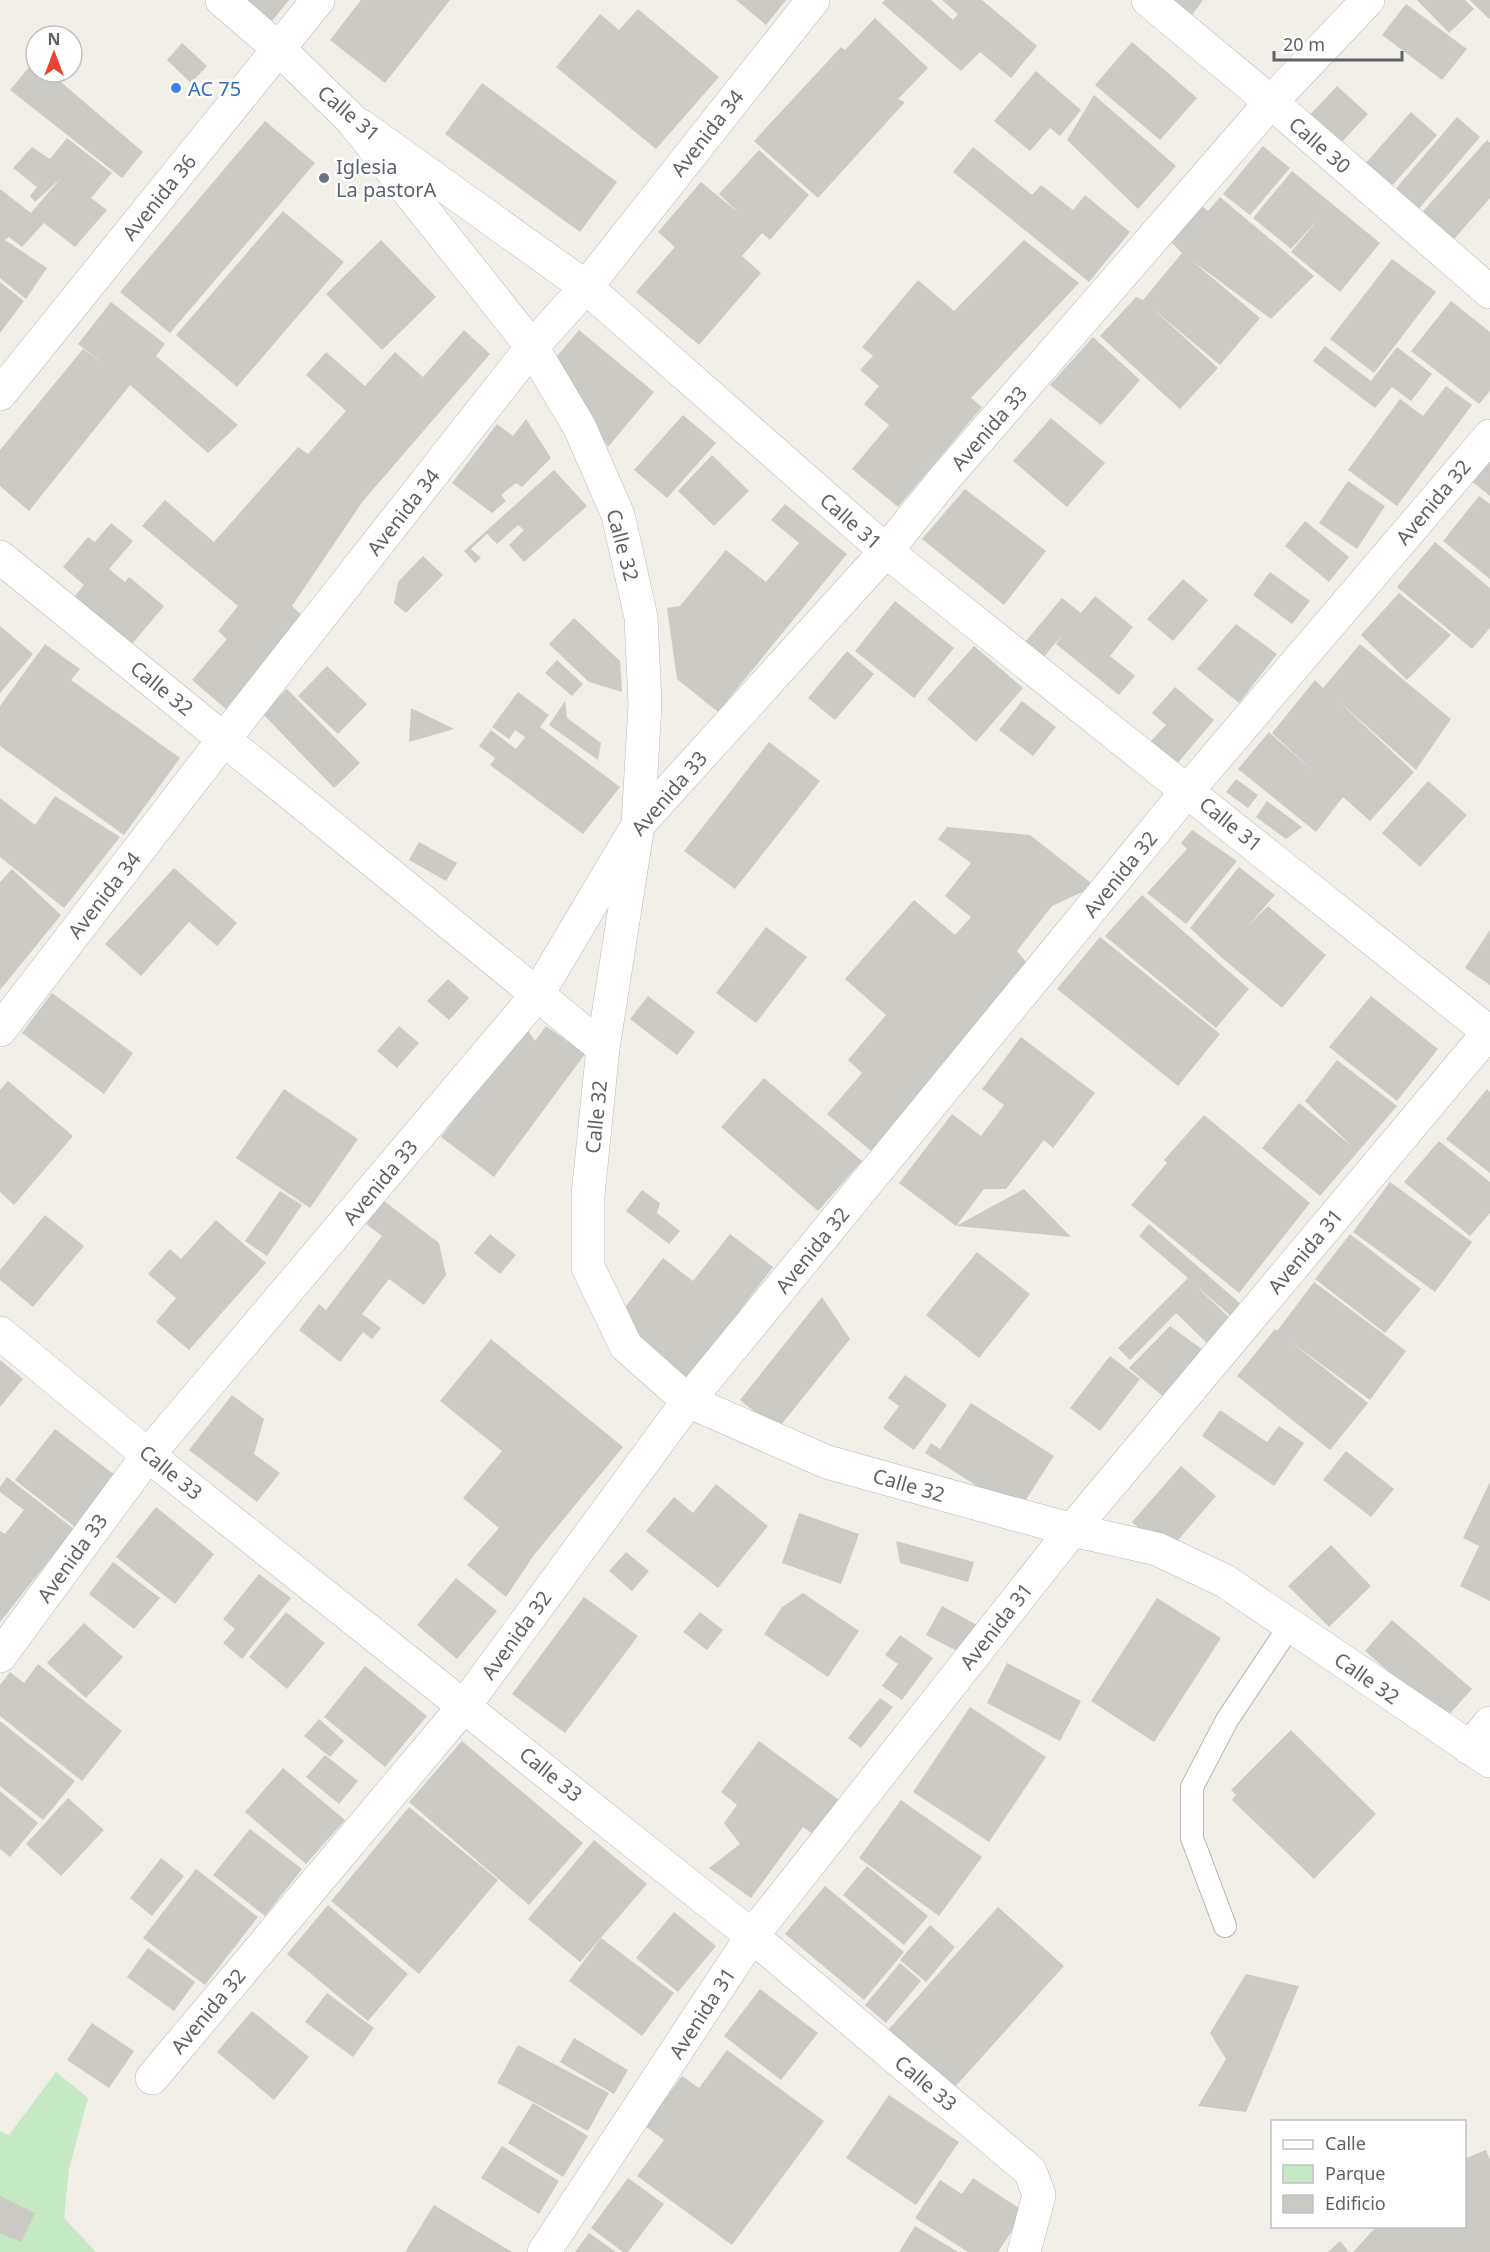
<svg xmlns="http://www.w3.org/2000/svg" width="1490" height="2252" viewBox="0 0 1490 2252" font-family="'Noto Sans',sans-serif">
<rect width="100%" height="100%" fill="#f1efe8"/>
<path fill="#c5e8c5" d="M56,2072L88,2098L69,2169L64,2218L96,2252H0V2131L9,2135Z"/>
<g fill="#cccac5">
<path d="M247,0H289L272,21Z"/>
<path d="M361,0H450L385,83L330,40Z"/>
<path d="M736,0H786L766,25Z"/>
<path d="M885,0H931L953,20L958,14L942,0H982L1037,46L1011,78L980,52L961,71L882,3Z"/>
<path d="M1172,0H1203L1192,15Z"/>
<path d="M1417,0H1465L1474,9L1449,33Z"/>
<path d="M1470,0H1490V18L1489,19Z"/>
<path d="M1406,4L1467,49L1442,80L1382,35Z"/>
<path d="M638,9L719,77L656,149L556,67L600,14L619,30Z"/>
<path d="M875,18L928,68L898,99L905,102L818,198L754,141L841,47L845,50Z"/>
<path d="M1132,42L1197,98L1160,140L1095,85Z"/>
<path d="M182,43L207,66L191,83L167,60Z"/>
<path d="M35,60L36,72H49L143,152L122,178L10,90Z"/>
<path d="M1036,71L1081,110L1060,136L1050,128L1030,151L994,121Z"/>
<path d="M482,83L617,182L580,232L445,134Z"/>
<path d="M1337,86L1368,114L1338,146L1307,118Z"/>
<path d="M1094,95L1176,166L1138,209L1067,140Z"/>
<path d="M1411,112L1437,135L1389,189L1363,166Z"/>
<path d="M1457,117L1480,137L1416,212L1393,192Z"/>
<path d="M265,121L315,163L170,333L120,292Z"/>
<path d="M67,138L112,173L91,198L107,210L75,247L44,223L22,247L9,237L5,240L47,268L26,299L0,278V189L31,213L61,178L35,202L30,196L37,187L13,168L32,147L50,159Z"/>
<path d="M1487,140L1490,143V198L1447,247L1416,219Z"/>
<path d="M1263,146L1290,168L1250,215L1223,194Z"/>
<path d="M973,147L1032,195L1041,185L1073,210L1085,195L1130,232L1089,282L953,172Z"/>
<path d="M759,150L809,195L770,240L762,233L742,256L761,273L699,345L636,292L675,247L658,232L701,182L740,214L719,194Z"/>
<path d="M1292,171L1380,243L1340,292L1291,252L1319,218L1291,249L1253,218Z"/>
<path d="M1220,197L1314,276L1271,319L1191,260L1260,318L1220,365L1153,309L1218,368L1180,409L1100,336L1136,297L1143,300L1182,253L1168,239L1197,202L1208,211Z"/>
<path d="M283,211L344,262L237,387L176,335Z"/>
<path d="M381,240L436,297L382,350L326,294Z"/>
<path d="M1024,240L1079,283L971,398L982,407L898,507L852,469L889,425L864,404L879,386L860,370L873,356L862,347L918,280L954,311Z"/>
<path d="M1392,259L1436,292L1374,373L1330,339Z"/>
<path d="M0,282L24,301L0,333Z"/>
<path d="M1451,301L1490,332V391L1479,404L1411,351Z"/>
<path d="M111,302L165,344L156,356L238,425L208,453L130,385L29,511L0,486V450L83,349L104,364L78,344Z"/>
<path d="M464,330L490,354L363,501L292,606L304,617L226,709L192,680L227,639L218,631L238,606L142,526L165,500L214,542L298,447L308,454L346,411L306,375L326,352L365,386L395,352L423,377Z"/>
<path d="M579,330L654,392L608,447L552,362Z"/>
<path d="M1093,337L1140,380L1101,425L1050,385Z"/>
<path d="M1325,346L1371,381L1397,347L1432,374L1411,401L1392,387L1375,408L1313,361Z"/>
<path d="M1446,386L1472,405L1397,506L1348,470L1400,399L1423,416Z"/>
<path d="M683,415L716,443L667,498L634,470Z"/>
<path d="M1051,418L1105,463L1067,507L1013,461Z"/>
<path d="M526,419L551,458L522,487L516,483L501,495L506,501L492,513L452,483L497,424L513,436Z"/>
<path d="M1490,454V496L1469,479Z"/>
<path d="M712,455L749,491L714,526L678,491Z"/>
<path d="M554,470L587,506L524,562L509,545L524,530L518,525L497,544L487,534L471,549L481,558L475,563L464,551Z"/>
<path d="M1348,481L1385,506L1357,549L1319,523Z"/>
<path d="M965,489L1046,551L1004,605L922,539Z"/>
<path d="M1479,496L1490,504V579L1443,541Z"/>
<path d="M785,504L847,554L718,712L677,679L667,608L680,606L726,550L766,582L799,543L771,520Z"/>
<path d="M1305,521L1349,557L1329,582L1285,546Z"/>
<path d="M111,523L133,541L109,569L125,582L129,577L164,606L132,644L75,596L84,585L63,567L88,537L95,542Z"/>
<path d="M1435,542L1490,588V628L1472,649L1397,587Z"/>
<path d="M423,556L443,575L406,613L394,603L398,582Z"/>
<path d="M1270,572L1310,601L1292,624L1253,595Z"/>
<path d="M1183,579L1208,600L1173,641L1147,619Z"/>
<path d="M1399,593L1451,635L1407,680L1361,635Z"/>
<path d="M1095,596L1133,627L1110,656L1135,676L1119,695L1056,644L1062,635L1043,658L1025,642L1062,598L1081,613Z"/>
<path d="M895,601L954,648L914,698L855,651Z"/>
<path d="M574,618L620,661L622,692L589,682L549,644Z"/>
<path d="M1236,624L1277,654L1239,703L1197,669Z"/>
<path d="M0,626L33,654L0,693Z"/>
<path d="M45,644L80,669L71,680L180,758L124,835L0,746V706Z"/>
<path d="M1360,644L1451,719L1416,770L1335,698L1414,772L1370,821L1343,797L1316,832L1238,769L1269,732L1313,771L1272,733L1315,680L1323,688Z"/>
<path d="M974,646L1023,688L976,742L927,699Z"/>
<path d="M847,651L874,674L835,720L808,698Z"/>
<path d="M557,660L583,684L572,696L545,673Z"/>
<path d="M327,666L367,704L338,734L298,696Z"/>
<path d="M1175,687L1214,720L1176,765L1150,742L1166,725L1152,713Z"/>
<path d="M287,689L360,763L334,788L262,713Z"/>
<path d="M518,692L549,715L540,727L620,787L583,834L490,765L495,758L479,746L491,730L516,749L525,737L515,730L509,739L492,727Z"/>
<path d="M565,701L567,718L601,743L598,760L549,725Z"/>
<path d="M1022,701L1056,727L1033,756L999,730Z"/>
<path d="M411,708L454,729L409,742Z"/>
<path d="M769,742L820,781L735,889L684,851Z"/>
<path d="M1236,779L1258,795L1248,808L1226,792Z"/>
<path d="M1428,781L1467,815L1420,867L1382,833Z"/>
<path d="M55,796L120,837L64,908L0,857V798L35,825Z"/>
<path d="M1267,801L1302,827L1286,839L1256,817Z"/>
<path d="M947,827L1030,835L1095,886L1052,906L1017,951L1031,968L871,1151L827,1114L862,1073L848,1060L886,1015L845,979L914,900L955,935L971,917L945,896L971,863L938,839Z"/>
<path d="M1192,830L1237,861L1186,924L1147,893L1187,849L1181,843Z"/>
<path d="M419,842L457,863L446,881L409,860Z"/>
<path d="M1239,867L1275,895L1247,927L1268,906L1326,955L1282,1008L1222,958L1190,928Z"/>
<path d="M174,868L237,923L217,946L189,922L141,976L105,944Z"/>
<path d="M12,869L61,915L0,990V882Z"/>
<path d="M1142,895L1249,989L1216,1028L1105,936Z"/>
<path d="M766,927L807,957L756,1023L716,993Z"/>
<path d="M1490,930V985L1465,968Z"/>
<path d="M1100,937L1220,1034L1178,1086L1057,989Z"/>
<path d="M448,979L469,998L449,1020L427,1001Z"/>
<path d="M52,993L133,1053L104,1094L22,1033Z"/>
<path d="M648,996L695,1032L677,1055L630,1019Z"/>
<path d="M1371,996L1438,1049L1397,1101L1329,1047Z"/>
<path d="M399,1026L419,1043L397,1068L377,1051Z"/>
<path d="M525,1026L535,1041L546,1026L585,1054L494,1177L441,1137Z"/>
<path d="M1021,1037L1095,1093L1053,1148L1044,1140L1006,1189H984L956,1226L899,1183L952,1114L981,1136L1004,1105L982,1089Z"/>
<path d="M1337,1060L1397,1106L1320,1196L1262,1148L1299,1103L1353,1147L1305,1101Z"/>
<path d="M764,1078L862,1161L818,1211L721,1127Z"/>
<path d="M8,1081L73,1136L14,1205L0,1192V1090Z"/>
<path d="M284,1089L358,1139L310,1208L236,1158Z"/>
<path d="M1487,1089L1490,1092V1173L1446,1139Z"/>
<path d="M1204,1115L1310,1203L1239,1293L1131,1205L1167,1163L1164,1160Z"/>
<path d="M1439,1141L1490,1182V1213L1470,1236L1404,1182Z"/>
<path d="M1390,1182L1472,1242L1435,1292L1353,1232Z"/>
<path d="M1024,1189L1071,1237L956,1226Z"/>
<path d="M642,1190L660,1203L657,1213L680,1231L669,1244L626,1211Z"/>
<path d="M280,1191L302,1205L267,1256L245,1241Z"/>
<path d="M384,1201L439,1243L446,1275L424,1305L389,1279L362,1314L381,1328L372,1339L363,1332L340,1362L299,1330L319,1304L326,1310L382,1236L366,1224Z"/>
<path d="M45,1215L84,1246L33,1307L0,1280V1270Z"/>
<path d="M216,1220L266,1263L189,1350L156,1322L176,1298L148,1274L170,1249L181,1259Z"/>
<path d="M1149,1224L1242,1305L1232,1317L1193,1283L1236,1324L1216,1352L1176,1313L1130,1360L1118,1348L1188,1278L1139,1236Z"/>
<path d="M490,1234L516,1255L500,1274L474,1253Z"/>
<path d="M730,1234L773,1267L741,1309L749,1315L688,1393L620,1314L663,1258L693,1281Z"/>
<path d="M1350,1234L1421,1289L1385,1333L1315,1279Z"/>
<path d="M977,1252L1030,1294L979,1358L926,1315Z"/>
<path d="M1314,1282L1406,1351L1370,1400L1290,1341L1368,1403L1330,1450L1237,1376L1275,1329L1277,1331Z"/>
<path d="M822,1297L850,1339L777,1430L740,1400Z"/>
<path d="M1170,1326L1210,1355L1171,1403L1129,1368Z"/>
<path d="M491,1339L623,1447L534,1555L506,1597L467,1565L499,1528L463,1498L502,1451L440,1401Z"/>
<path d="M1110,1356L1140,1379L1100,1431L1070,1408Z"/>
<path d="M0,1360L23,1379L0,1407Z"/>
<path d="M905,1375L947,1405L914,1450L883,1428L899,1406L888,1398Z"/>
<path d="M232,1395L264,1419L254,1454L280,1473L257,1502L189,1450Z"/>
<path d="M971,1403L1054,1456L1018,1512L925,1453L931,1443L940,1449Z"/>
<path d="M1220,1410L1267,1442L1279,1426L1304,1443L1274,1486L1202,1436Z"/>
<path d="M55,1429L116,1476L75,1527L15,1480Z"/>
<path d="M1346,1451L1394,1489L1371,1517L1323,1480Z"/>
<path d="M1181,1466L1216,1496L1167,1553L1132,1522Z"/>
<path d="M7,1477L74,1529L0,1622V1531L5,1534L24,1510L0,1492V1487Z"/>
<path d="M1490,1482V1601L1460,1586L1479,1546L1463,1538Z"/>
<path d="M716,1484L768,1526L718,1588L646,1531L674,1497L693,1513Z"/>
<path d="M156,1507L214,1554L175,1604L116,1557Z"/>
<path d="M799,1513L859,1534L841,1584L782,1563Z"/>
<path d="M896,1541L974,1562L968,1582L900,1563Z"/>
<path d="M1331,1545L1371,1586L1329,1627L1288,1586Z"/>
<path d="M626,1552L649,1571L632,1591L609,1571Z"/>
<path d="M113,1562L160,1598L134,1629L89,1594Z"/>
<path d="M259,1574L291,1598L242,1659L223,1643L235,1629L223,1619Z"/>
<path d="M456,1578L497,1611L457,1659L417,1625Z"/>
<path d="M803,1593L859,1631L828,1677L764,1634L782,1607Z"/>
<path d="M584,1597L638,1636L565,1733L512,1694Z"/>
<path d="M1157,1598L1221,1638L1154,1742L1091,1701Z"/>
<path d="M942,1606L977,1625L961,1653L926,1635Z"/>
<path d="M286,1612L325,1643L287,1689L249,1657Z"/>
<path d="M700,1612L723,1630L707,1650L683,1632Z"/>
<path d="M1392,1620L1472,1689L1444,1720L1365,1651Z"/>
<path d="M84,1623L123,1657L86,1698L47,1663Z"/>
<path d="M900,1635L933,1658L902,1700L882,1686L898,1664L885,1655Z"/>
<path d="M1007,1663L1081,1701L1060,1741L987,1703Z"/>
<path d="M38,1664L122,1731L82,1781L0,1716V1685L10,1672L24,1683Z"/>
<path d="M365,1666L427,1716L385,1767L324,1717Z"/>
<path d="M880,1698L893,1707L861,1748L848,1738Z"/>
<path d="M970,1707L1046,1757L989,1842L913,1792Z"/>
<path d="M319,1719L344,1741L330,1757L304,1736Z"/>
<path d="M0,1721L75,1781L43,1820L0,1786Z"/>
<path d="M1291,1730L1376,1814L1314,1879L1232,1800L1236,1795L1231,1790Z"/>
<path d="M462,1741L583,1843L529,1905L409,1802Z"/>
<path d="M759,1741L839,1800L813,1834L803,1827L751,1898L709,1868L740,1844L724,1823L737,1805L721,1792Z"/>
<path d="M325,1755L358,1781L339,1804L306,1777Z"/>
<path d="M283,1768L345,1820L306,1864L245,1812Z"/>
<path d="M0,1791L38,1823L10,1857L0,1849Z"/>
<path d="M68,1798L104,1830L61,1876L26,1844Z"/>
<path d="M901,1800L982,1857L939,1916L859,1858Z"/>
<path d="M409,1807L498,1880L419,1974L331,1901Z"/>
<path d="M250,1829L302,1869L265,1916L213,1875Z"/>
<path d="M594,1840L647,1884L580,1962L528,1919Z"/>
<path d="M161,1858L184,1876L152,1916L130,1898Z"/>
<path d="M867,1866L928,1916L904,1945L843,1895Z"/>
<path d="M196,1869L258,1917L205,1985L143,1938Z"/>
<path d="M825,1886L904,1952L864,2000L785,1934Z"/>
<path d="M328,1905L408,1974L368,2021L287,1954Z"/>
<path d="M998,1907L1064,1966L954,2088L888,2030Z"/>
<path d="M674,1912L716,1946L678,1992L636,1958Z"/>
<path d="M930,1925L955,1947L926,1982L900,1960Z"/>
<path d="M601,1938L674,1993L642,2036L569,1981Z"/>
<path d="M148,1948L195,1982L174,2011L127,1977Z"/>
<path d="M900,1963L921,1981L886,2023L865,2005Z"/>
<path d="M1246,1974L1299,1986L1246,2112L1198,2106L1226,2059L1210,2033Z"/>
<path d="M760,1989L818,2033L781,2080L724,2036Z"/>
<path d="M327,1993L374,2028L353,2057L305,2022Z"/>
<path d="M252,2011L309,2057L274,2100L217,2052Z"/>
<path d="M92,2023L134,2051L109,2088L67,2060Z"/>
<path d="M574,2038L628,2070L614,2094L560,2062Z"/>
<path d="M518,2045L609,2093L588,2131L497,2083Z"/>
<path d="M727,2050L824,2121L732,2245L637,2176L664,2140L645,2126L682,2076L699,2088Z"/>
<path d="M889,2095L959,2142L916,2205L846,2158Z"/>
<path d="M533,2103L588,2136L563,2177L508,2143Z"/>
<path d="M502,2146L559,2181L539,2214L481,2178Z"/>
<path d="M1486,2150L1490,2160V2252H1353L1377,2226H1464V2159Z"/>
<path d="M628,2178L664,2204L628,2252H623L591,2228Z"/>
<path d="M973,2178L1025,2212L998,2252H968L915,2218L940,2180L962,2194Z"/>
<path d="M0,2196L35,2213L21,2242L0,2233Z"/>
<path d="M434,2205L512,2252H405Z"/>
<path d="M915,2226L958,2252H899Z"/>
<path d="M589,2233L616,2252H575Z"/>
<path d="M1340,2241L1349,2252H1328Z"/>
</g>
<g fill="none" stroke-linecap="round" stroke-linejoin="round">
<defs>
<path id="service" d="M1225,1926L1192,1838V1787L1227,1720L1291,1624"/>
<g id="minor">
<path d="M1148,0L1271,102L1490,292"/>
<path d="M361,126L586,287L886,551L1490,1033"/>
<path d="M0,394L318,0"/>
<path d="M0,557L603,1048"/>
<path d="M0,1030L224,739L532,347L586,287L813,0"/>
<path d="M0,1333L148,1455L752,1936L1030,2171L1039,2195L1024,2252"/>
<path d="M0,1656L148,1455L537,995L638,825L886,551L945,478L1271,102L1368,0"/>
<path d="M1469,1748L1490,1723"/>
<path d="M152,2078L465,1705L688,1401L1188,790L1490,436"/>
<path d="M544,2252L752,1936L1072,1530L1489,1032"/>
</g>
<path id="secondary" d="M222,0L279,49L352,120L532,347L580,428L618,515L641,617L645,704L638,825L603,1048L588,1195V1267L626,1346L688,1401L827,1462L1072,1530L1157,1549L1225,1581L1490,1761"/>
</defs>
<use href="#service" stroke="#b5b8bc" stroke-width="24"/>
<use href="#minor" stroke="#b5b8bc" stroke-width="34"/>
<use href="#secondary" stroke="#b6babf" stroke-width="34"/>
<use href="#service" stroke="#fff" stroke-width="22"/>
<use href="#minor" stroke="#fff" stroke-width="33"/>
<use href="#secondary" stroke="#fff" stroke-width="33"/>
</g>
<circle fill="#3f7fe0" stroke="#fff" stroke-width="2" cx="176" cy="88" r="6"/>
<circle fill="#6b7280" stroke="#fff" stroke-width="2" cx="324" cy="178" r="6"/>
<g text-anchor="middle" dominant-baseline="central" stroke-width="5" stroke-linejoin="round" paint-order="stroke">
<g font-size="20" fill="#366cbe" stroke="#fff" text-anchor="start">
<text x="188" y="88">AC 75</text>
</g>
<g font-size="20" fill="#5f6368" stroke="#fff">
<text transform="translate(349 113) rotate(40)">Calle 31</text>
<text transform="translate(707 133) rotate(-52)">Avenida 34</text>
<text transform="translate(1320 145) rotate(41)">Calle 30</text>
<text transform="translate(159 197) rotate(-51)">Avenida 36</text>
<text transform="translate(989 428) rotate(-49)">Avenida 33</text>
<text transform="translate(1433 502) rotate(-50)">Avenida 32</text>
<text transform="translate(403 512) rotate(-52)">Avenida 34</text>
<text transform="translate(851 521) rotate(41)">Calle 31</text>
<text transform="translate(623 545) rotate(75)">Calle 32</text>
<text transform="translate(162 688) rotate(39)">Calle 32</text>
<text transform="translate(669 793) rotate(-49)">Avenida 33</text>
<text transform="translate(1231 824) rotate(39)">Calle 31</text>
<text transform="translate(1120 874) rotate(-51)">Avenida 32</text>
<text transform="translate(104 895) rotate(-52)">Avenida 34</text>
<text transform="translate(596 1117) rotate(-84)">Calle 32</text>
<text transform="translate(380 1182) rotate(-50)">Avenida 33</text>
<text transform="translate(812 1250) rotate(-51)">Avenida 32</text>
<text transform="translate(1305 1251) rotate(-50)">Avenida 31</text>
<text transform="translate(171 1472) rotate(39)">Calle 33</text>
<text transform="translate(909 1485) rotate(16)">Calle 32</text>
<text transform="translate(72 1558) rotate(-54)">Avenida 33</text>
<text transform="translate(996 1626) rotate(-52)">Avenida 31</text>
<text transform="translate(516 1635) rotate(-54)">Avenida 32</text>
<text transform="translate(1367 1678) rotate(35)">Calle 32</text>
<text transform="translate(551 1774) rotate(39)">Calle 33</text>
<text transform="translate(208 2011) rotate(-50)">Avenida 32</text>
<text transform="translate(702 2013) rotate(-57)">Avenida 31</text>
<text transform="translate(926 2083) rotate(40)">Calle 33</text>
</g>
<g font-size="20" fill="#5b616d" stroke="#fff" text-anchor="start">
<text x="336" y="166">Iglesia<tspan x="336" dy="23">La pastorA</tspan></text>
</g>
</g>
<rect x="1271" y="2120" width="195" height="108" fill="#ffffff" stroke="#bfc1c3" stroke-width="1.5"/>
<rect x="1283" y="2140" width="30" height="9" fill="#ffffff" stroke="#bfc1c3" stroke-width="1.5"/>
<text x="1325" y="2150" font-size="18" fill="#5f6368">Calle</text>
<rect x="1283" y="2165" width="30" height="18" fill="#c5e8c5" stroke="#bfc1c3" stroke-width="1.5"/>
<text x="1325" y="2180" font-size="18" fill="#5f6368">Parque</text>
<rect x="1283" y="2195" width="30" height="18" fill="#cccac5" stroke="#bfc1c3" stroke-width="1.5"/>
<text x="1325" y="2210" font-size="18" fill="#5f6368">Edificio</text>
<g transform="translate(54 54)"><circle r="28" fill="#ffffff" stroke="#bfc1c3" stroke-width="1.5"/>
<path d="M0-4.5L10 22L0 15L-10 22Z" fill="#ea4335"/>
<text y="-9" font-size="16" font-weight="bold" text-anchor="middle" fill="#5f6368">N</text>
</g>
<path d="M1274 51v9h128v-9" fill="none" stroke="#5f6368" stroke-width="3"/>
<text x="1283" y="51" font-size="18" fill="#5f6368" stroke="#ffffff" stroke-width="4.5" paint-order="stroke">20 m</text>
</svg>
